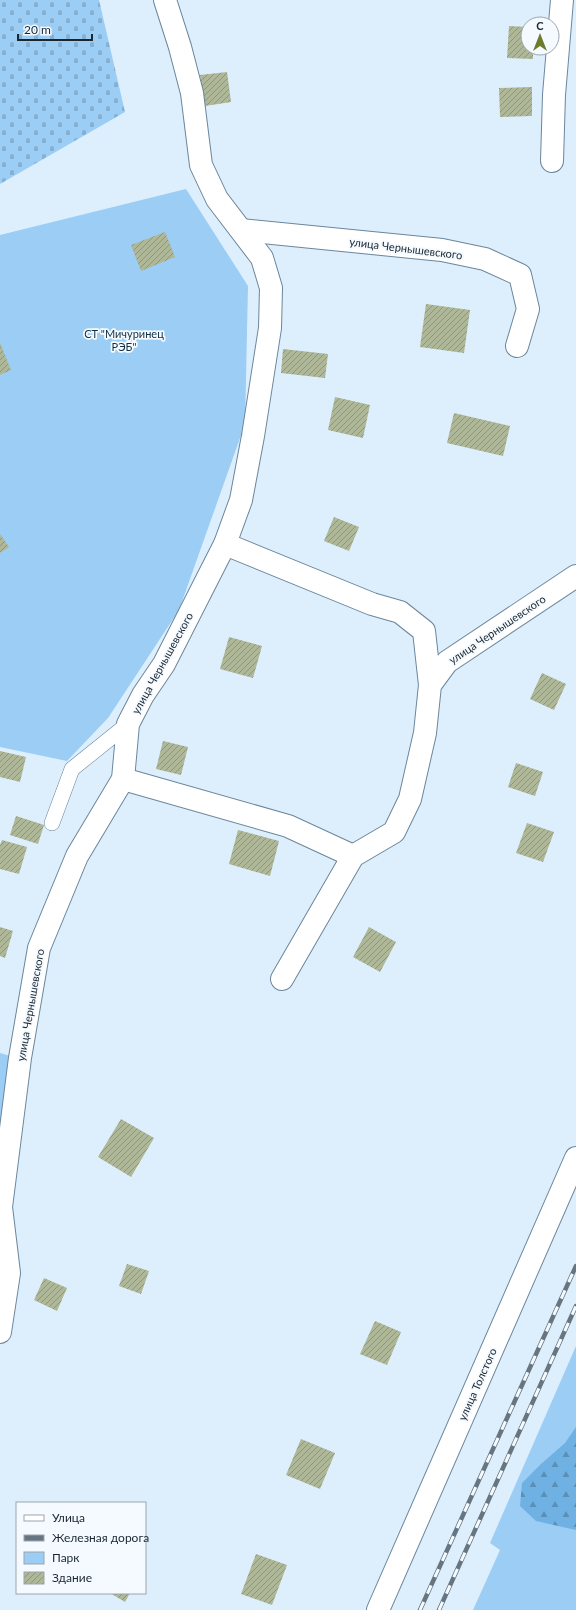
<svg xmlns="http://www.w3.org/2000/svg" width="576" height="1610" viewBox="0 0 576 1610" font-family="Lato,sans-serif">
<defs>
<pattern id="forest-firs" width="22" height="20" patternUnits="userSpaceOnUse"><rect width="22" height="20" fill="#6fb1e2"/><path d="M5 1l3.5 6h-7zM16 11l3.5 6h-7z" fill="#5a90b8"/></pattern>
<pattern id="cemetery-stones" width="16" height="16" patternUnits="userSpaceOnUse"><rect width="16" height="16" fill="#9bcdf5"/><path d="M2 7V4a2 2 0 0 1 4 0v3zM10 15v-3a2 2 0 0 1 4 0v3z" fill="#85b0d2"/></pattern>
<pattern id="building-hatch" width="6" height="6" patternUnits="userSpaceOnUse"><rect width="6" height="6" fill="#aeb797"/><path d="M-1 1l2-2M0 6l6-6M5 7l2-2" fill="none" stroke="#8d957c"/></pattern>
</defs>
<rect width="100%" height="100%" fill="#ddeffd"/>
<g fill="#9bcdf5">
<path d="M186,189L248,286L245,424L179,610L108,718L67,761L0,747V235Z"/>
<path d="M0,1053L14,1057L0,1143Z"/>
<path d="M576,1346V1610H473L500,1550L490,1543Z"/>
</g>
<path fill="url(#forest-firs)" d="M576,1427V1530L536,1521L520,1506L522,1483L541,1464L565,1443Z"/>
<path fill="url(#cemetery-stones)" d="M0,0H99L125,112L0,184Z"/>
<g fill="url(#building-hatch)">
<path d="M509,26L528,27V48H533V59L507,58Z"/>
<path d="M227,72L231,102L205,106L200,75Z"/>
<path d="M532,87V116L500,117L499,88Z"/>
<path d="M165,232L175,257L141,271L131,245Z"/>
<path d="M426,304L470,310L464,353L420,347Z"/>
<path d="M0,343L11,370L0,375Z"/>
<path d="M283,349L328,354L325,378L281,373Z"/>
<path d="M335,397L370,405L363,438L328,430Z"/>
<path d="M454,413L510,426L503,456L447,443Z"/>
<path d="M334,517L359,527L349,551L324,541Z"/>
<path d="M0,534L9,547L0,553Z"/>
<path d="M229,637L262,646L253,678L220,669Z"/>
<path d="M542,673L566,684L554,710L530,699Z"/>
<path d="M163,741L188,747L181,775L156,769Z"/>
<path d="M0,751L26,757L20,782L0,777Z"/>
<path d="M516,763L543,772L535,796L508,787Z"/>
<path d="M16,816L44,825L38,844L10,835Z"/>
<path d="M527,823L554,832L543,862L516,853Z"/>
<path d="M238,830L279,841L270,876L229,864Z"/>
<path d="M2,840L27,847L19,874L0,869V845Z"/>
<path d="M0,927L13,931L5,958L0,956Z"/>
<path d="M369,927L396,942L380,972L353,957Z"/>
<path d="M121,1119L154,1138L131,1177L98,1157Z"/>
<path d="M127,1264L149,1271L141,1294L119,1286Z"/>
<path d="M44,1278L67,1288L57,1311L34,1300Z"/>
<path d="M375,1321L401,1332L387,1365L360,1354Z"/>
<path d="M301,1439L335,1453L320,1489L286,1475Z"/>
<path d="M256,1554L287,1565L272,1605L241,1594Z"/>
<path d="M110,1593H130L125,1602Z"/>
</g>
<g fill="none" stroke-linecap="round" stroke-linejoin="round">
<defs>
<path id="lane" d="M52,823L72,769L128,724"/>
<g id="street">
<path d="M552,161L554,95L562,0"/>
<path d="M241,230L442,250L485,259L520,275L528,309L517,346"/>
<path d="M225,544L372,604L400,612L424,631L430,685"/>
<path d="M123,779L288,826L353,856"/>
<path d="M282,979L353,856L394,832L410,799L425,733L430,685L447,662L576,576"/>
<path d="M0,1332L9,1273L1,1207L20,1058L39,948L77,856L123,779L128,724L143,695L164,664L225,544L241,500L253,436L270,328L271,288L262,258L217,199L201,165L192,93L180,47L165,0"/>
<path d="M378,1610L576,1158"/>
</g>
</defs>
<use href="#lane" stroke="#6b869b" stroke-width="16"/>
<use href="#street" stroke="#6b869b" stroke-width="24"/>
<use href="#lane" stroke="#fff" stroke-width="15"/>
<use href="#street" stroke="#fff" stroke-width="22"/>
<defs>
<g id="rail">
<path d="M420,1610L576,1266"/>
<path d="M439,1610L576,1306"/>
</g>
</defs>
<use href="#rail" stroke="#677580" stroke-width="4.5"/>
<use href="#rail" stroke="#f4faff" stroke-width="3" stroke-dasharray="9" stroke-linecap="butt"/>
</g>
<g text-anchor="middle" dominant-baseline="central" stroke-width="3.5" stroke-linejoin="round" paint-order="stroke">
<g font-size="11" fill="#1b262f" stroke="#f4faff">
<text transform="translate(406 248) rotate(7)">улица Чернышевского</text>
<text transform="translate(497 629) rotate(-34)">улица Чернышевского</text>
<text transform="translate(162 663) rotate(-61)">улица Чернышевского</text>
<text transform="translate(30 1005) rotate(-80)">улица Чернышевского</text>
<text transform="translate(477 1384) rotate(-66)">улица Толстого</text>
</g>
<g font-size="11" fill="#132f44" stroke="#f4faff">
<text x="124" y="333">СТ "Мичуринец<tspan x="124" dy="13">РЭБ"</tspan></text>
</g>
</g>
<rect x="16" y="1502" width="130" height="92" fill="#f4faff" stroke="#9da5ac"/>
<rect x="24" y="1515" width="20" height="6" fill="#ffffff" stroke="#9da5ac"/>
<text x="52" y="1522" font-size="12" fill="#1b262f">Улица</text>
<rect x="24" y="1535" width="20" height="6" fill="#677580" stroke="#9da5ac"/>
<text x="52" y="1542" font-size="12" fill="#1b262f">Железная дорога</text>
<rect x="24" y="1552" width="20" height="12" fill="#9bcdf5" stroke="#9da5ac"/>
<text x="52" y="1562" font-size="12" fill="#1b262f">Парк</text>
<rect x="24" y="1572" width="20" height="12" fill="url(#building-hatch)" stroke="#9da5ac"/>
<text x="52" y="1582" font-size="12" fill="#1b262f">Здание</text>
<g transform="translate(540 36)"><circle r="19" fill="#f4faff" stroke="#9da5ac"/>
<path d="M0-3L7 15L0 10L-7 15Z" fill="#6c7c2a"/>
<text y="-6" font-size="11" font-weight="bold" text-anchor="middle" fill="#1b262f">С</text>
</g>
<path d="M18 34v6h74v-6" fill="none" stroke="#1b262f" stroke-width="2"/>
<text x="24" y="34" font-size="12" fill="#1b262f" stroke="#f4faff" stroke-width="3" paint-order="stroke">20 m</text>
</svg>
